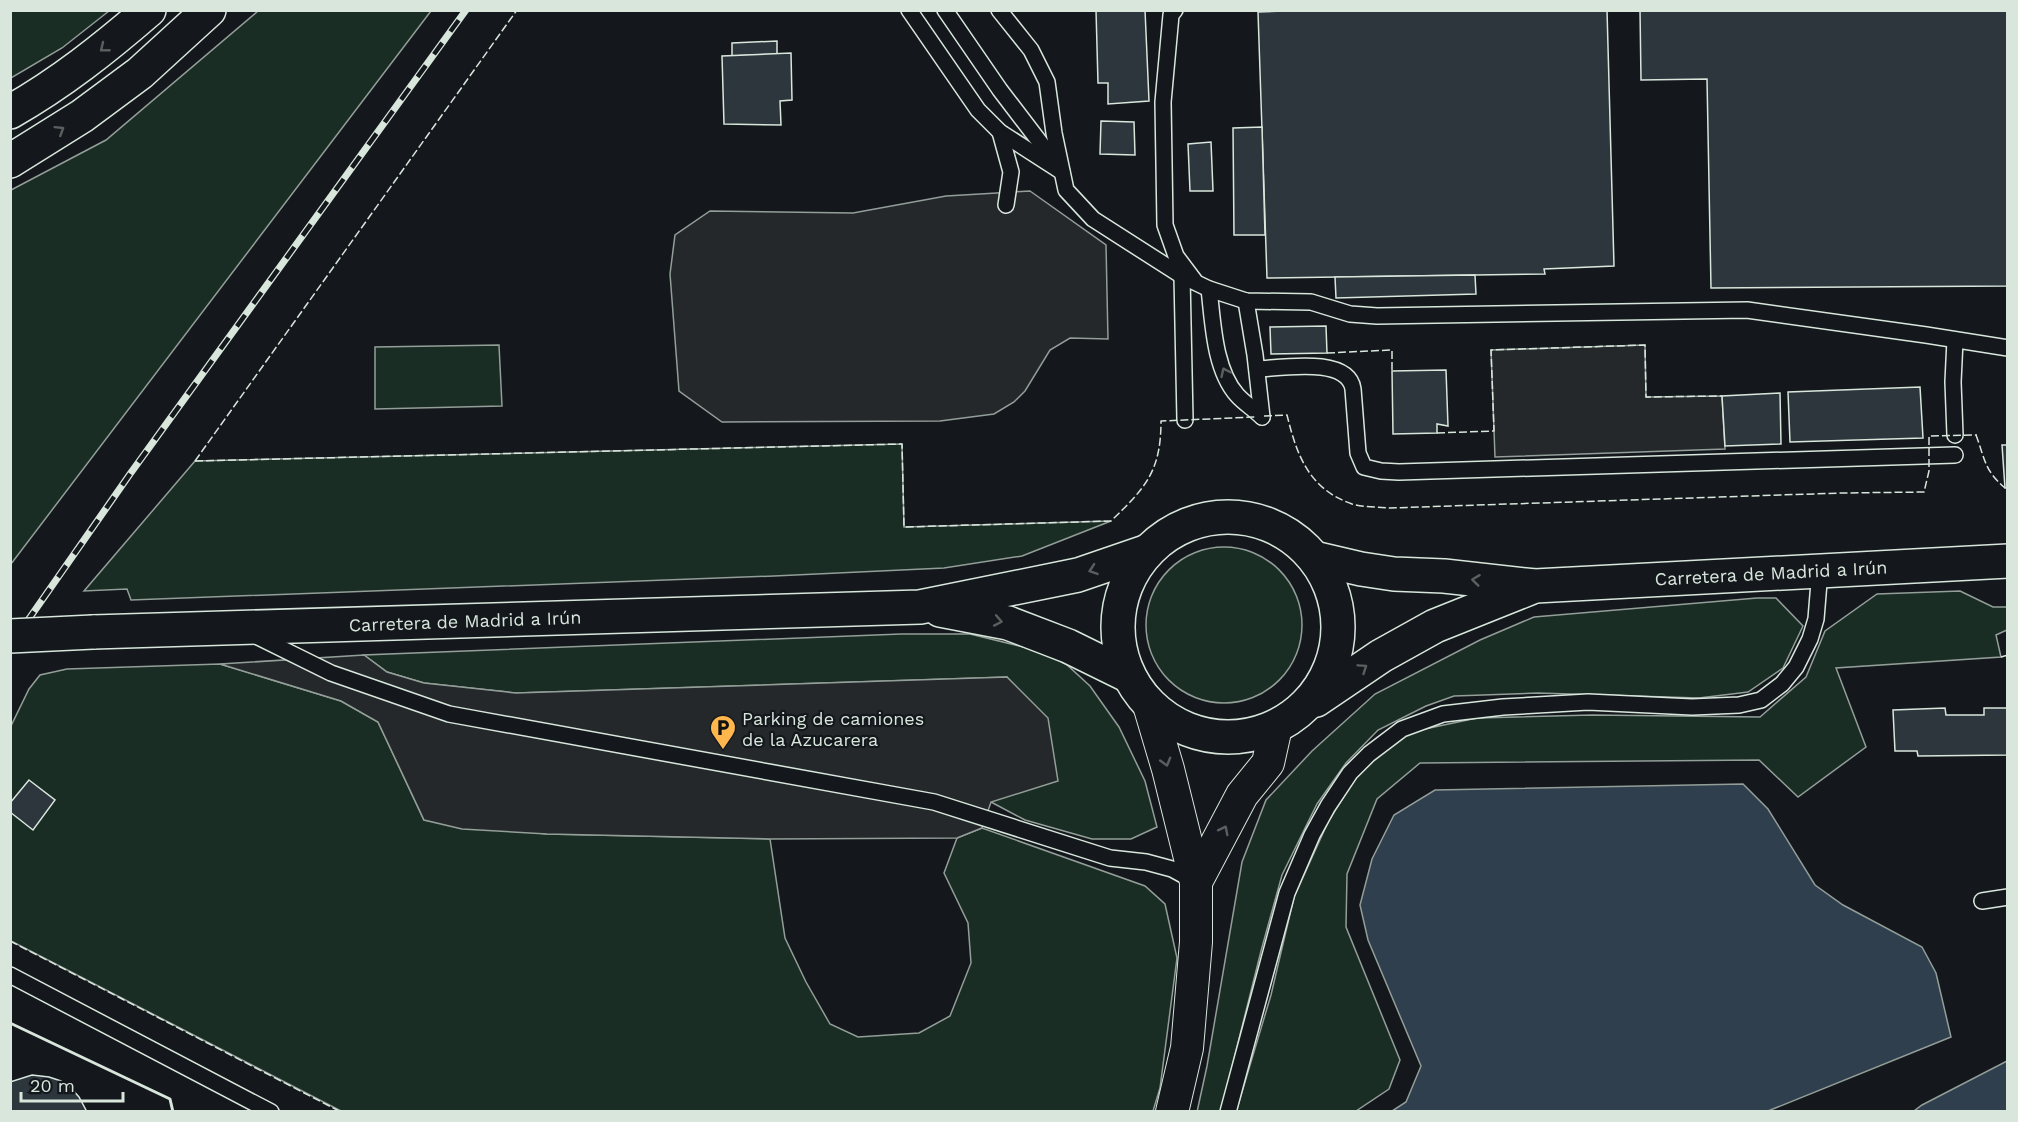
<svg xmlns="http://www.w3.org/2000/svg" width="2018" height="1122" viewBox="0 0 2018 1122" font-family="'Work Sans',sans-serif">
<rect width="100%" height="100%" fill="#14181c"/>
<g fill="#1a2d24" stroke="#939e99" stroke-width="1.5">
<path d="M11,10H109V11L62,48L11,78Z"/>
<path d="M258,11H431L11,564V190L106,140Z"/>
<path d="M499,345L502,406L375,409V347Z"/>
<path d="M902,444L904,527L1111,521L1022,556L944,568L774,576L131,600L127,589L84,591L195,461Z"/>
<circle cx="1224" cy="625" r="78"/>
<path d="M1960,591L1993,607H2007V630L1996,635L2001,657L1836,668L1866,747L1798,797L1759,760L1420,763L1377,799L1347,874L1346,927L1400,1060L1389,1089L1356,1111L1236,1112L1271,995L1294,897L1329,820L1359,773L1406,733L1477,718L1592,715L1760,717L1806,677L1825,631L1877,594Z"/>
<path d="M1757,598H1776L1803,626L1783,668L1748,692L1699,698L1538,693L1454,696L1426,706L1378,730L1346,763L1317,804L1282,875L1261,951L1221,1111L1197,1112L1207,1066L1242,862L1266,800L1312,751L1375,694L1480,640L1534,617Z"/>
<path d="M901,634H970L1032,649L1066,664L1090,686L1119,727L1145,781L1157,827L1131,839H1092L1025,820L991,802L1007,677L516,693L424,683L387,672L364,655Z"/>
<path d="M220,664L341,701L378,722L424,820L547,834L770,839L785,938L806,982L830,1024L858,1037L919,1033L950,1016L971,963L968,923L944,873L957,838L982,828L1145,886L1165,904L1177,958L1160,1088L1153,1111H341L11,941L10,728L29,689L40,675L67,669Z"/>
</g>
<g fill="#24282b" stroke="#939e99" stroke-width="1.5">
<path d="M1030,191L1106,245L1108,339L1070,338L1050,350L1025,391L1014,402L994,414L940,421L722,422L679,391L670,274L675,235L710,211L853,213L946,196Z"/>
<path d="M1645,345L1646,397L1722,396L1725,449L1495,457L1491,350Z"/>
<path d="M364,655L387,672L424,683L516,693L1007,677L1048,718L1058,781L991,802L982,828L957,838L770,839L547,834L462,829L424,820L378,722L341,701L220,664Z"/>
</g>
<g fill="#2f3f4d" stroke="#939e99" stroke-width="1.5">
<path d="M1743,784L1768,809L1815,885L1843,905L1922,947L1936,973L1951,1037L1768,1111H1392L1406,1102L1421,1066L1368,940L1360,905L1372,859L1394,815L1435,790Z"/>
<path d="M2007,1061V1111H1914L1922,1105Z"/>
</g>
<g fill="#2c363c" stroke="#d8e6dc" stroke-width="1.5">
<path d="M1096,10H1145L1149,101L1108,104V83H1098Z"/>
<path d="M1316,10H1607L1614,266L1544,269L1545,274L1267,278L1258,12Z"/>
<path d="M1640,10H2008V286L1711,288L1707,79L1641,80Z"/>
<path d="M777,41V54L732,56V43Z"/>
<path d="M791,53L792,100L780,101L781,125L724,124L722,56Z"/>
<path d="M1101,121L1134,122L1135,155L1100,154Z"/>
<path d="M1262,127L1265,235H1234L1233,128Z"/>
<path d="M1211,142L1213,191H1190L1188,144Z"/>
<path d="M1475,275L1476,294L1336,298L1335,277Z"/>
<path d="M1326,326L1327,353L1271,354L1270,327Z"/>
<path d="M1446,370L1448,426L1437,424V433L1393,434L1392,371Z"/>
<path d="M1920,387L1923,438L1790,442L1788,392Z"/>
<path d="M1780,393L1781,444L1725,446L1722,396Z"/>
<path d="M2002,445H2008V488H2005Z"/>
<path d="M1945,708L1946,715H1984V708H2008V755L1918,756L1917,751H1895L1893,710Z"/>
<path d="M29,780L55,800L33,830L10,812V803Z"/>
<path d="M32,1075L49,1077L61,1081L71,1088L79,1097L87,1112H10V1082Z"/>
</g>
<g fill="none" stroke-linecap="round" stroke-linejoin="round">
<defs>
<g id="lane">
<path d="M909,10L978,110L1000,132L1062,172"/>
<path d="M945,10L1000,90L1055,162"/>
<path d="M999,10L1031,50L1047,82L1054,133L1066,190L1093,219L1182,276L1209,289L1246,301L1311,302L1350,314L1377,316L1747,310L1926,335L2008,348"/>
<path d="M1175,10L1171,15L1163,102L1165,225L1176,256L1194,280"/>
<path d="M1000,132L1011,172L1006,205"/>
<path d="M1182,276L1185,420"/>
<path d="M1209,289C1213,322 1214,369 1237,395C1244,403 1254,409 1262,417"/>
<path d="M1246,301L1255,355L1262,417"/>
<path d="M1257,369C1281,368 1348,356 1353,389L1358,453L1364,467L1381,471L1399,472L1955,455"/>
<path d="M1955,435L1953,382L1955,340"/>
<path d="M254,635L331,673L449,714L934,802L1110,858L1146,862L1172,869L1196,882"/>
<path d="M1982,901L2008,897"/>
<path d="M10,975L271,1112"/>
<path d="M1228,1112L1287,893L1312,835L1328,806L1350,773L1369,754L1402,729L1443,714L1503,707L1588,702L1692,707L1739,705L1761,700L1782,684L1796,667L1810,639L1816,619L1820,570"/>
</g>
<g id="street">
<path d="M1149,705L1168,769L1196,882V942L1187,1048L1172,1112"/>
<path d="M1196,882L1242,795L1268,763L1276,727"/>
</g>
<g id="secondary">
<path d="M10,112C61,83 105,48 149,10"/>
<path d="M10,161L82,116L140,73L209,10"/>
</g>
<g id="highway">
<circle cx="1228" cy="627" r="110"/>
<path d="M1314,558L1361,569L1394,574L1444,576L1535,586L2008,561"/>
<path d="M940,610L1008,623L1068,646L1129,676"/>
<path d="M93,632L920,607L1078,575L1148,551"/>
<path d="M1316,700L1381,656L1435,626L1530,588"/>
</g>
</defs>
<use href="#lane" stroke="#d8e6dc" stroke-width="18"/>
<use href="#street" stroke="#d8e6dc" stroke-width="34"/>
<use href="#secondary" stroke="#d8e6dc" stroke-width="36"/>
<use href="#highway" stroke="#d8e6dc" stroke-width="36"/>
<use href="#lane" stroke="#14181c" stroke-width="15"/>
<use href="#street" stroke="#14181c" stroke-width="32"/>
<use href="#secondary" stroke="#14181c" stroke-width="33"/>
<use href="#highway" stroke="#14181c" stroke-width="33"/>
<defs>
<path id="rail" d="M10,646L130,474L466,10"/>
</defs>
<use href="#rail" stroke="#d8e6dc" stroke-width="7"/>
<use href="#rail" stroke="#14181c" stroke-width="4.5" stroke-dasharray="14" stroke-linecap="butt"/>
<defs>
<path id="highway-bridge" d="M10,636L93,632"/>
</defs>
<use href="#highway-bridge" stroke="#d8e6dc" stroke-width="36" stroke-linecap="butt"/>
<use href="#highway-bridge" stroke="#14181c" stroke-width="33"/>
<g stroke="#d8e6dc" stroke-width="1.5" stroke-dasharray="8 3" stroke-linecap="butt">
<path d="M1327,353L1392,350V371"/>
<path d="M1264,416L1287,415C1297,456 1309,489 1352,504C1363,507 1377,507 1389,508L1841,493L1924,492L1929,471V436L1977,435"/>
<path d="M1437,433L1494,431L1491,350L1645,345L1646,397L1722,396"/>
<path d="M1976,435C1985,459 1984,470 2005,488"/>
<path d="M195,461L902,444L904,527L1111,521C1145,488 1161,472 1161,421L1255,417"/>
<path d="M195,461L517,10"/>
<path d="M2001,657L2008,655"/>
<path d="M10,941L341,1112"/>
</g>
<path stroke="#d8e6dc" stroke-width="3" d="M10,1023L170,1099L173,1112"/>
</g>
<defs><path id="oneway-chevron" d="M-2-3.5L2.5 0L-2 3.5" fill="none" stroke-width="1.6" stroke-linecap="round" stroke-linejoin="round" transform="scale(1.5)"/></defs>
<g stroke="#59605f">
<use href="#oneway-chevron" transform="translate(104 48) rotate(141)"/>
<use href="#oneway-chevron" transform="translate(60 130) rotate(-32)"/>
<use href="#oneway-chevron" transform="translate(1225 372) rotate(-115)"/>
<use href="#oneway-chevron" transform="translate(1093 570) rotate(161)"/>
<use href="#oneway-chevron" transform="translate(1476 580) rotate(-173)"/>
<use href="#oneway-chevron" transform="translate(998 621) rotate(11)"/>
<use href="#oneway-chevron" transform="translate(1363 668) rotate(-34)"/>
<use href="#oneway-chevron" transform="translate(1166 762) rotate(74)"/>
<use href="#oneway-chevron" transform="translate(1224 830) rotate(-63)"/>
</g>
<defs>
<symbol id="parking-pin" viewBox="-11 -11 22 30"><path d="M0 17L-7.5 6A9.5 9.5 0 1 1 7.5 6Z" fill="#ffb74d" stroke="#14181c"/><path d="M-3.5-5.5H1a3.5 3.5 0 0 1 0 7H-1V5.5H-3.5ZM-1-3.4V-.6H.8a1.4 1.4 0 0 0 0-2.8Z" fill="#111"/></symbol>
</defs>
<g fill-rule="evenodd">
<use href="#parking-pin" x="708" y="713" width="30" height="40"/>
</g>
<g text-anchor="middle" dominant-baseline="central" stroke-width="4.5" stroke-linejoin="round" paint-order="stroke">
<g font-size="18" fill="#d8e6dc" stroke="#14181c">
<text transform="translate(1771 573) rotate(-3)">Carretera de Madrid a Irún</text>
<text transform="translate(465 621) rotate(-2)">Carretera de Madrid a Irún</text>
</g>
<g font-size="18" fill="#d8e6dc" stroke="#14181c" text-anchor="start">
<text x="742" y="718">Parking de camiones<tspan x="742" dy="21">de la Azucarera</tspan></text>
</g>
</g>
<rect width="2018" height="1122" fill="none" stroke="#d8e6dc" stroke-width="24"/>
<path d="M21 1092v9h102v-9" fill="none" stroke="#d8e6dc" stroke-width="3"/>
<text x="30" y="1092" font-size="18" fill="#d8e6dc" stroke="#14181c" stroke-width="4.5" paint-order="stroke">20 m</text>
</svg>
